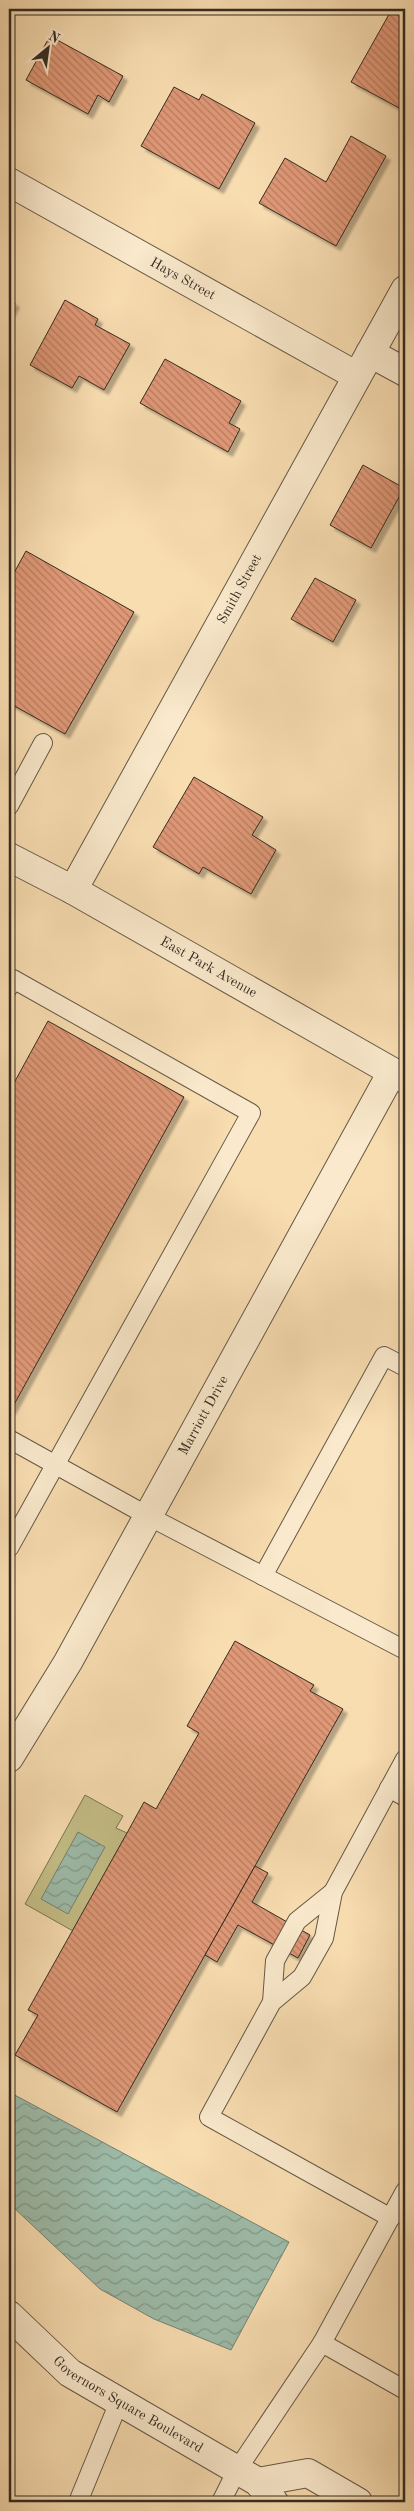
<svg xmlns="http://www.w3.org/2000/svg" width="414" height="2511" viewBox="0 0 414 2511" font-family="'Old Standard TT',serif">
<defs>
<pattern id="water-waves" width="16" height="10" patternUnits="userSpaceOnUse" patternTransform="scale(1.25)"><rect width="16" height="10" fill="#9dbcaa"/><path d="M0 5q4-4 8 0t8 0" fill="none" stroke="#81998a"/></pattern>
<pattern id="building-back-hatch" width="6" height="6" patternUnits="userSpaceOnUse" patternTransform="scale(1.25)"><rect width="6" height="6" fill="#e09877"/><path d="M-1 5l2 2M0 0l6 6M5-1l2 2" fill="none" stroke="#b67c61"/></pattern>
<filter id="shadow"><feDropShadow dx="4.5" dy="4.5" stdDeviation="1" flood-color="#0004"/></filter>
</defs>
<rect width="100%" height="100%" fill="#f8ddb1"/>
<filter id="stains"><feTurbulence type="fractalNoise" baseFrequency=".004" numOctaves="4"/><feColorMatrix values="0 0 0 0 .2 0 0 0 0 .09 0 0 0 0 .02 0 0 0 .5 -.17"/></filter>
<radialGradient id="worn" r=".72"><stop offset=".6" stop-color="#630" stop-opacity="0"/><stop offset="1" stop-color="#630" stop-opacity=".3"/></radialGradient>
<path fill="#c5bf87" stroke="#7c7554" d="M85,1795L123,1816L116,1828L127,1833L73,1931L25,1904Z"/>
<g fill="url(#water-waves)" stroke="#738274">
<path d="M78,1832L105,1847L68,1914L41,1899Z"/>
<path d="M9,2092L289,2242L231,2350L154,2319L100,2289L11,2205L9,2203Z"/>
</g>
<g fill="url(#building-back-hatch)" stroke="#342b22" filter="url(#shadow)">
<path d="M392,9H400L405,12V105L403,110L351,82Z"/>
<path d="M50,36L123,76L109,102L98,95L88,114L26,80Z"/>
<path d="M174,87L199,100L202,94L255,123L219,189L141,146Z"/>
<path d="M351,136L386,156L336,246L259,203L285,158L326,182Z"/>
<path d="M9,299L15,303L9,315Z"/>
<path d="M65,300L98,319L95,325L130,344L104,390L79,376L72,388L30,365Z"/>
<path d="M165,359L241,401L229,423L240,429L228,452L140,403Z"/>
<path d="M363,465L404,488L371,548L330,525Z"/>
<path d="M26,551L134,612L65,734L9,703V582Z"/>
<path d="M315,578L356,600L333,642L291,619Z"/>
<path d="M194,777L263,817L252,835L276,850L251,894L203,867L199,874L153,847Z"/>
<path d="M48,1021L184,1097L11,1410L9,1409V1092Z"/>
<path d="M235,1641L314,1685L310,1691L343,1709L117,2112L15,2055L38,2015L28,2010L127,1833L144,1802L156,1809L199,1733L187,1726Z"/>
<path d="M255,1866L268,1873L252,1902L310,1935L298,1958L238,1925L217,1962L205,1955Z"/>
</g>
<g fill="none" stroke-linecap="round" stroke-linejoin="round">
<defs>
<g id="service">
<path d="M9,806L43,743"/>
<path d="M9,987L13,979L251,1113L9,1548"/>
<path d="M9,1439L148,1516L405,1650"/>
<path d="M263,1576L384,1356L405,1367"/>
<path d="M389,1788L405,1797"/>
<path d="M272,2002L275,1961L297,1921L333,1892"/>
<path d="M391,2218L209,2117L272,2002L302,1977L324,1938L333,1892L405,1759"/>
<path d="M322,2343L405,2390"/>
<path d="M78,2502L119,2402"/>
<path d="M221,2502L237,2470L322,2343L405,2191"/>
</g>
<g id="minor">
<path id="s1" d="M9,182L357,376"/>
<path d="M370,353L405,372"/>
<path id="s2" d="M73,890L405,290"/>
<path id="s3" d="M9,1758L68,1662L392,1072"/>
<path id="s4" d="M9,2315L70,2373L258,2482L274,2502"/>
<path d="M258,2482L308,2473L358,2502"/>
</g>
<g id="tertiary">
<path id="s5" d="M9,857L73,890L405,1079"/>
</g>
</defs>
<use href="#service" stroke="#655846" stroke-width="20"/>
<use href="#minor" stroke="#655846" stroke-width="30"/>
<use href="#tertiary" stroke="#655846" stroke-width="30"/>
<use href="#service" stroke="#fae9cc" stroke-width="18"/>
<use href="#minor" stroke="#fae9cc" stroke-width="28"/>
<use href="#tertiary" stroke="#fae9cc" stroke-width="28"/>
</g>
<g text-anchor="middle" dominant-baseline="central" stroke-width="4" stroke-linejoin="round" paint-order="stroke">
<g font-size="14" fill="#342b22" stroke="#fae9cc">
<text stroke="none"><textPath href="#s1" startOffset="199">Hays Street</textPath></text>
<text stroke="none"><textPath href="#s2" startOffset="344">Smith Street</textPath></text>
<text stroke="none"><textPath href="#s5" startOffset="228">East Park Avenue</textPath></text>
<text stroke="none"><textPath href="#s3" startOffset="394">Marriott Drive</textPath></text>
<text stroke="none"><textPath href="#s4" startOffset="150">Governors Square Boulevard</textPath></text>
</g>
</g>
<rect width="414" height="2511" fill="none" stroke="#f8ddb1" stroke-width="30"/>
<rect x="10" y="10" width="394" height="2491" fill="none" stroke="#342b22" stroke-width="2.5"/>
<rect x="15" y="15" width="384" height="2481" fill="none" stroke="#342b22"/>
<g transform="translate(48 48) rotate(29)" stroke="#fae9cc" stroke-width="4" paint-order="stroke">
<path d="M0-4L9 19L0 12L-9 19Z" fill="#342b22"/>
<text y="-8" font-size="14" font-weight="bold" text-anchor="middle" fill="#342b22">N</text>
</g>
<rect width="100%" height="100%" filter="url(#stains)"/>
<rect width="100%" height="100%" fill="url(#worn)"/>
</svg>
